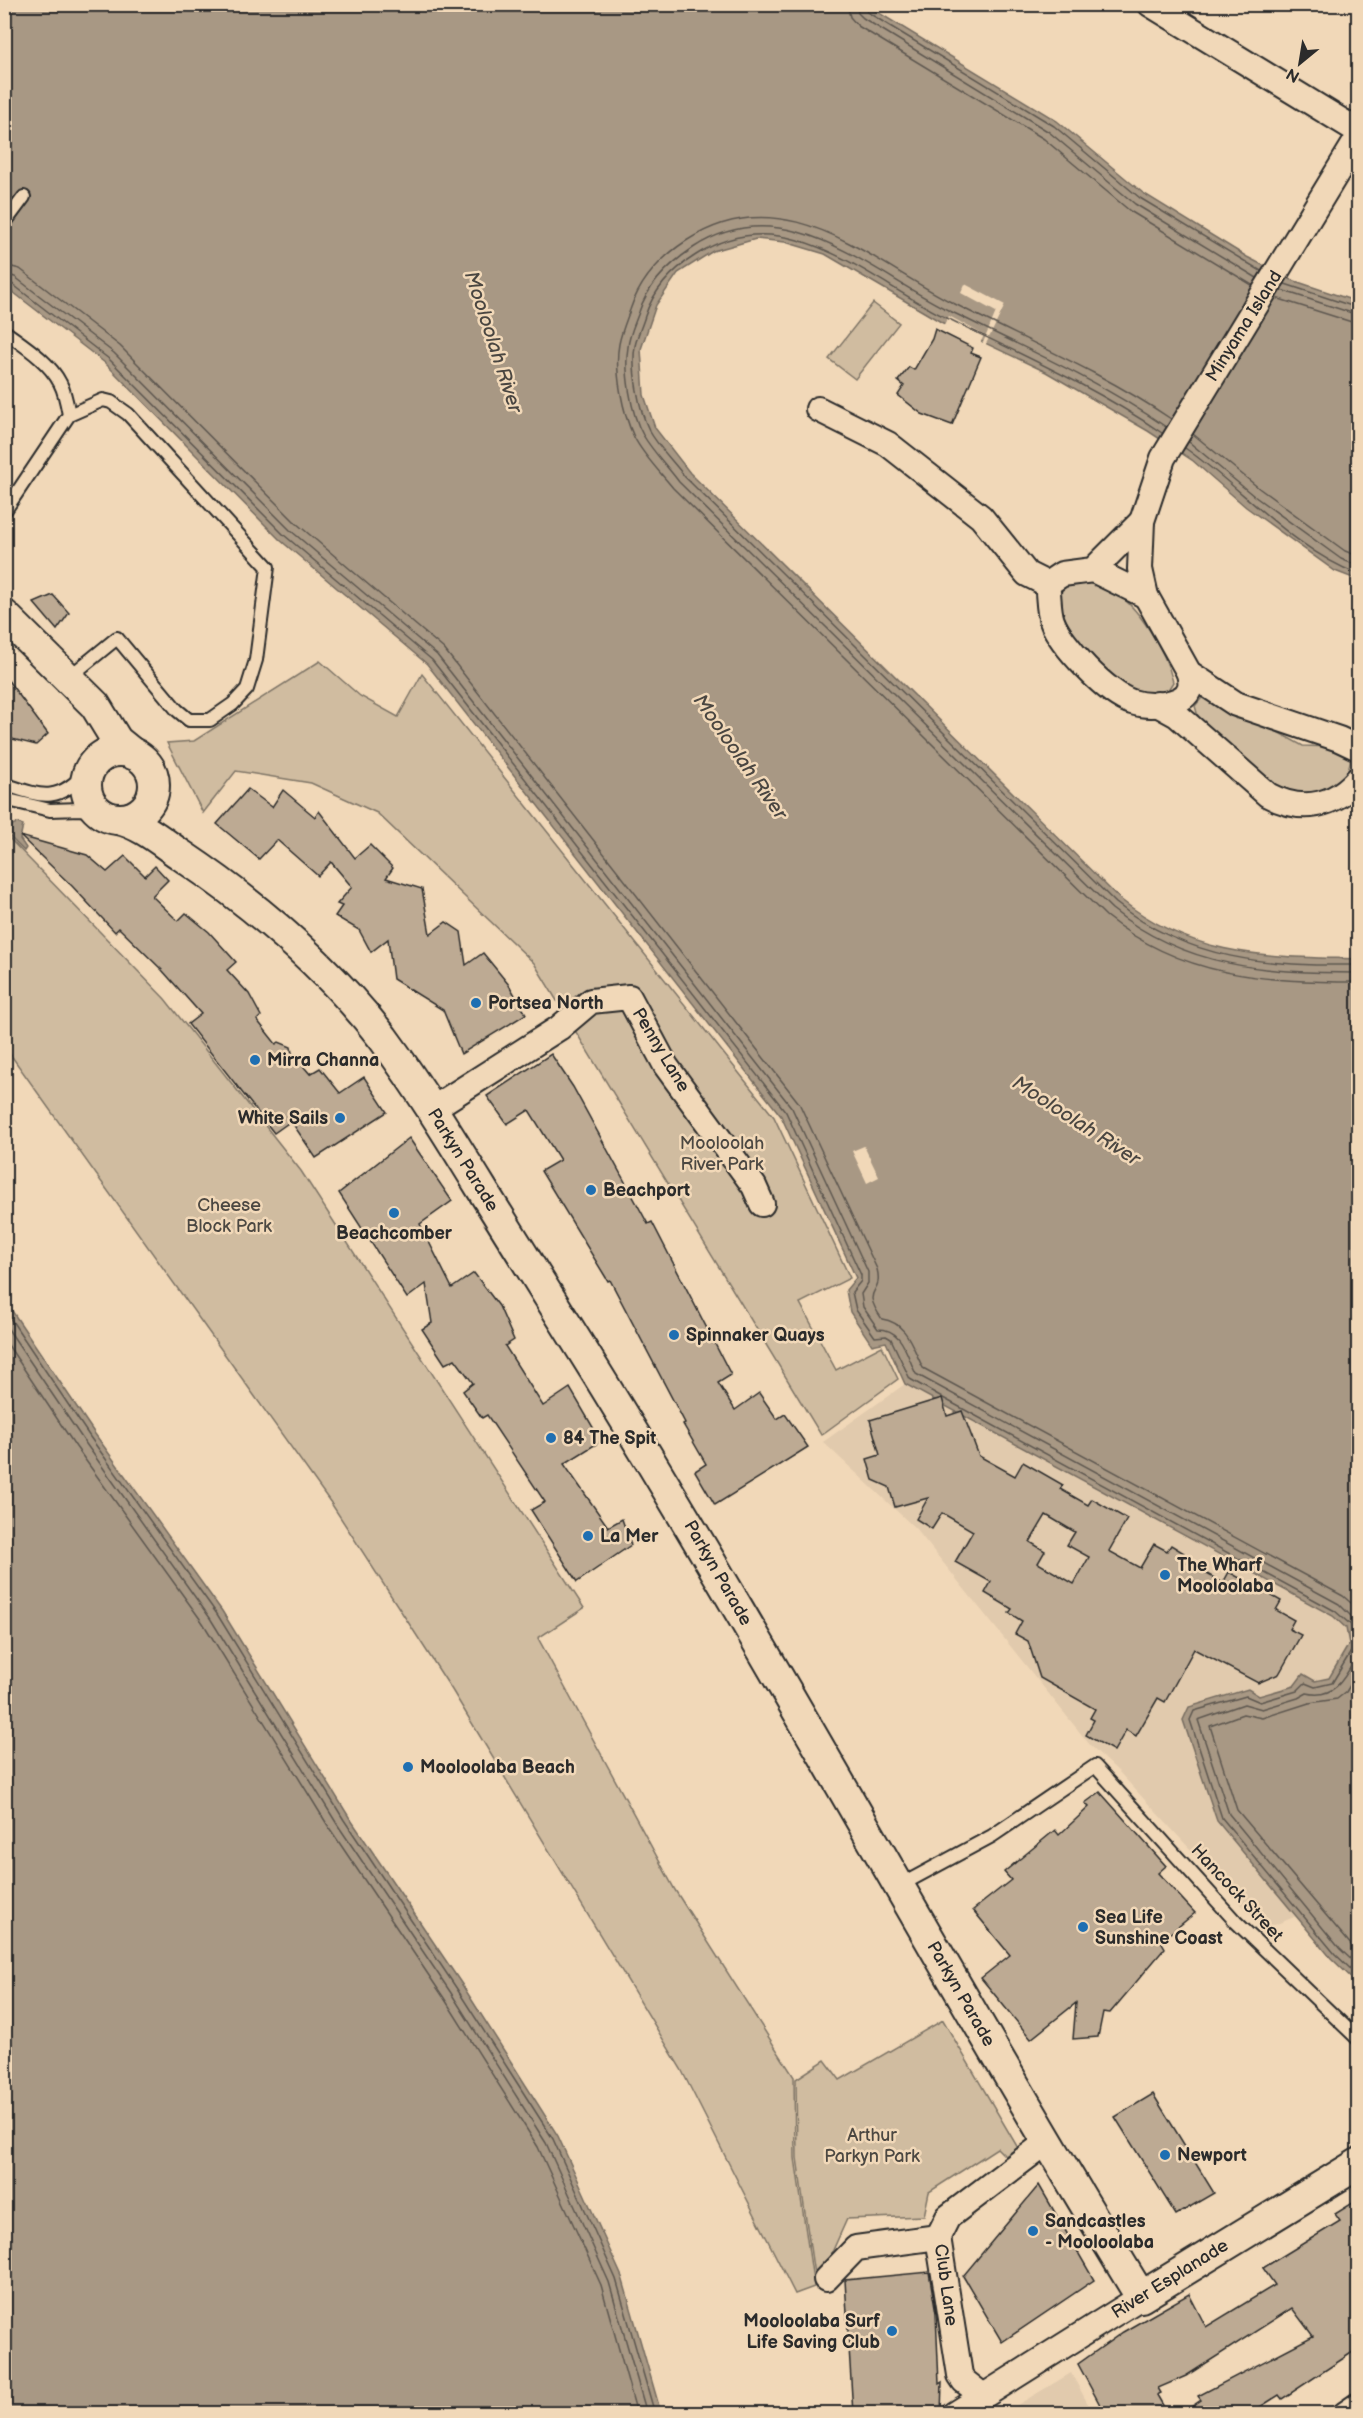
<svg xmlns="http://www.w3.org/2000/svg" width="1363" height="2418" viewBox="0 0 1363 2418" font-family="'Balsamiq Sans',sans-serif">
<rect width="100%" height="100%" fill="#f1d8b8"/>
<filter id="ink" filterUnits="userSpaceOnUse"><feTurbulence type="fractalNoise" baseFrequency=".0167" numOctaves="2"/><feDisplacementMap in="SourceGraphic" scale="12" xChannelSelector="R" yChannelSelector="G"/><feConvolveMatrix kernelMatrix="1 2 1 2 8 2 1 2 1" color-interpolation-filters="sRGB"/></filter>
<g filter="url(#ink)">
<g fill="#e1caad">
<path d="M905,1384L1333,1616L1346,1628L1349,1644L1329,1678L1258,1696L1248,1689L1189,1706L1183,1719L1217,1821L1297,1916L1264,1929L1119,1772L1090,1745L916,1529L823,1442Z"/>
<path d="M1071,2373L1093,2413H1004Z"/>
</g>
<g fill="#d0bca0" stroke="#7e7466" stroke-width="1.5">
<path d="M873,303L899,323L855,379L829,359Z"/>
<path d="M1084,579C1092,582 1102,585 1110,589C1138,604 1166,652 1173,682L1166,693C1161,694 1153,697 1148,696C1112,692 1016,585 1084,579Z"/>
<path d="M320,661L360,696L398,717L422,674L774,1117L850,1278L800,1303L836,1370L882,1346L898,1379L821,1435L534,963L377,813L311,783L236,771L203,813L167,743L194,741Z"/>
<path d="M1205,694L1236,719L1250,717L1303,746L1335,747L1351,759L1345,781L1324,796L1277,789L1199,720L1195,706Z"/>
<path d="M5,834L165,999L301,1171L584,1608L538,1638L675,1890L794,2077L795,2158L814,2287L795,2294L681,2069L452,1690L331,1503L5,1047Z"/>
<path d="M943,2020L1018,2148L1005,2156L997,2148L929,2192L924,2216L847,2219L816,2288L797,2158L796,2079L825,2060L840,2080Z"/>
</g>
<g fill="#a89884" stroke="#766c60" stroke-width="1.5">
<path d="M4,5H866L1057,121L1143,193L1247,257L1292,280L1358,302V580L1335,571L1246,507L1192,460L1148,431L1046,372L941,322L825,254L785,242L756,239L713,251L678,273L656,305L641,349L644,395L655,428L690,473L1120,899C1196,959 1267,956 1358,959V1984L1331,1958L1217,1821L1183,1720L1189,1707L1248,1689L1259,1696L1294,1686L1303,1674L1315,1681L1329,1678L1349,1644L1346,1628L1333,1616L905,1384L886,1342L872,1345L850,1312L846,1290L856,1278L781,1116L427,664L280,540L105,363L5,286Z"/>
<path d="M17,823L23,825L20,839L26,848L24,851L9,836L12,825Z"/>
<path d="M4,1299L95,1434L222,1611L349,1817L463,1986L558,2136L622,2277L661,2413H5Z"/>
</g>
<g fill="#f1d8b8">
<path d="M965,284L1005,305L985,346L982,345L996,312L961,293Z"/>
<path d="M949,316L984,335L980,344L943,326Z"/>
<path d="M864,1146L879,1177L867,1183L852,1151Z"/>
</g>
<g fill="none" stroke-linecap="round" stroke-linejoin="round">
<g stroke="#5d574f" stroke-width="1.5">
<path d="M847,4L850,17L858,26L1044,139L1130,211L1252,285"/>
<path d="M856,4L858,13L863,18L1049,132L1135,204L1257,278"/>
<path d="M864,4L867,12L1054,126L1140,198L1261,271"/>
<path d="M4,265L20,269L120,346L296,523L444,649L799,1103L877,1269C884,1297 859,1286 882,1319C908,1323 912,1347 923,1368L1343,1596L1358,1609"/>
<path d="M4,274L15,277L114,353L290,530L437,655L792,1108L868,1272V1283L861,1294L863,1307L878,1329C903,1329 906,1354 916,1374L1339,1604L1358,1623"/>
<path d="M4,282L11,283L109,359L284,535L432,660L786,1112L861,1275V1281L852,1292L856,1310L875,1337L886,1336L891,1339L910,1379L942,1397"/>
<path d="M1285,284L1358,308"/>
<path d="M1281,290L1358,315"/>
<path d="M1276,298L1358,324"/>
<path d="M1171,419C1102,372 1025,340 951,302C866,258 784,177 686,241C660,258 640,280 630,310C626,321 621,333 619,344C614,371 623,414 634,437C643,455 660,472 673,488L1106,916C1182,977 1264,982 1358,982"/>
<path d="M1166,427C1099,381 1023,347 950,311C870,272 785,187 693,248C669,264 648,284 639,312C635,323 629,335 628,347C624,371 631,414 643,435C653,452 668,467 679,482L1112,909C1186,968 1267,973 1358,973"/>
<path d="M1162,433C1095,387 1020,354 947,318C868,280 786,196 696,255C672,270 654,289 645,316C642,326 637,336 635,346C631,369 639,410 649,430C658,447 674,462 685,477L1116,903C1189,961 1269,966 1358,965"/>
<path d="M1193,434L1260,489L1345,551L1358,556"/>
<path d="M1189,442L1254,496L1341,559L1358,566"/>
<path d="M1185,448C1241,487 1294,550 1358,574"/>
<path d="M4,1309L90,1437L217,1614L344,1820L457,1989L553,2139L616,2279L655,2414"/>
<path d="M4,1323L84,1441L210,1618L337,1824L451,1993L546,2143L609,2282L647,2414"/>
<path d="M4,1339L76,1447L203,1623L330,1829L444,1998L538,2147L601,2285L637,2414"/>
<path d="M943,1398L1335,1611L1351,1625L1355,1645L1332,1683L1315,1687L1305,1683L1297,1691L1260,1702L1246,1696L1194,1711L1190,1720L1222,1818L1335,1954L1358,1976"/>
<path d="M1358,1654C1346,1675 1336,1700 1307,1693L1298,1698L1262,1709L1244,1704L1198,1720L1229,1814L1340,1949L1358,1966"/>
<path d="M1358,1672L1346,1692L1337,1699L1309,1703L1262,1718L1243,1714L1210,1726L1237,1810L1358,1953"/>
</g>
</g>
<g fill="#bdaa93" stroke="#2b2b2b" stroke-width="1.5" fill-rule="evenodd">
<path d="M935,329L973,348L971,353L981,357L952,425L922,414L898,395L904,386L898,381L909,367L914,370L932,339Z"/>
<path d="M53,595L69,613L57,630L34,603Z"/>
<path d="M4,675L48,734L36,745L4,737Z"/>
<path d="M248,789L272,807L283,790L315,817L319,811L355,858L370,845L393,868L386,878L422,889L430,934L446,922L461,932L466,965L483,953L509,985L526,1014L461,1054L443,1010L393,979L388,939L371,952L359,930L335,916L342,906L337,904L352,887L331,862L318,876L277,840L259,859L217,824Z"/>
<path d="M20,836L87,855L107,872L125,856L145,876L155,866L168,880L152,896L178,921L186,913L209,932L236,962L227,970L249,994L261,1016L257,1020L276,1044L279,1042L291,1047L292,1053L310,1074L320,1068L340,1093L364,1077L387,1112L316,1158L291,1121L274,1133L188,1024L201,1014L162,970L119,928L115,932L72,886Z"/>
<path d="M551,1054L573,1087L648,1224L652,1222L731,1375L718,1383L735,1410L759,1393L777,1419L785,1414L808,1447L715,1505L695,1471L706,1464L683,1424L685,1423L610,1280L608,1281L541,1171L560,1160L529,1110L507,1124L487,1096Z"/>
<path d="M409,1138L452,1201L420,1224L452,1288L474,1273L499,1306L514,1340L505,1346L543,1406L570,1388L601,1441L564,1464L608,1527L622,1519L631,1545L577,1582L531,1510L545,1502L487,1415L482,1418L463,1391L473,1383L455,1359L445,1364L422,1329L432,1323L426,1284L407,1298L339,1193Z"/>
<path d="M942,1398L947,1416L962,1411L979,1456L1015,1476L1023,1462L1063,1485L1060,1489L1088,1505L1092,1499L1127,1519L1109,1551L1140,1568L1154,1544L1167,1551L1171,1545L1184,1553L1180,1559L1223,1583L1229,1572L1281,1601L1276,1610L1294,1620L1289,1629L1301,1635L1279,1674L1258,1683L1194,1649L1165,1702L1158,1698L1136,1736L1126,1730L1114,1751L1086,1735L1094,1720L1090,1718L1095,1709L1040,1678L1028,1641L1015,1634L1022,1621L1009,1613L1012,1609L985,1593L991,1582L955,1562L973,1531L942,1513L932,1529L916,1519L928,1498L895,1507L889,1487L873,1480L867,1459L880,1455L870,1420ZM1046,1515L1075,1532L1067,1545L1089,1557L1074,1584L1038,1563L1045,1551L1030,1542Z"/>
<path d="M1100,1792L1166,1866L1158,1873L1195,1913L1161,1941L1165,1948L1110,2013L1103,2012L1098,2037L1073,2039L1076,2003L1031,2039L981,1978L1010,1955L973,1910L1011,1880L1004,1872L1055,1830L1059,1835L1089,1807L1085,1803Z"/>
<path d="M1153,2094L1214,2193L1176,2215L1115,2117Z"/>
<path d="M1039,2185L1094,2280L1002,2342L963,2276Z"/>
<path d="M1359,2199V2348L1282,2399L1279,2395L1249,2414H1181L1201,2400L1198,2396L1313,2336L1292,2308L1186,2376L1158,2388L1161,2393L1157,2395L1168,2414H1105L1078,2364L1123,2332L1189,2294L1206,2327L1275,2285L1263,2268L1340,2221L1335,2214Z"/>
<path d="M929,2272L936,2314L939,2384L942,2382L941,2414H853L845,2280Z"/>
</g>
<g fill="none" stroke-linecap="round" stroke-linejoin="round">
<defs>
<g id="service">
<path d="M4,224L24,197"/>
<path d="M4,331C23,345 49,361 60,383C65,392 67,404 69,415"/>
<path d="M4,512L69,415L103,400L111,402L128,414L268,567L256,660L247,689L233,704L210,720H189L177,710L117,638L68,678"/>
<path d="M4,784C45,798 57,803 90,769"/>
<path d="M4,799L50,810L81,809L104,815"/>
<path d="M899,1886L992,1836L1095,1766L1236,1922L1358,2039"/>
</g>
<g id="minor">
<path d="M1150,4L1358,131"/>
<path d="M1358,138L1163,458L1142,521L1140,569L1146,596L1189,673L1236,704L1339,739L1358,748"/>
<path d="M818,409L888,444L981,517L1027,574L1047,584"/>
<path d="M1093,570L1146,596"/>
<path d="M1047,584C1049,595 1048,610 1052,621C1060,644 1108,695 1132,702C1147,707 1185,707 1190,687C1191,683 1190,678 1189,673"/>
<path d="M1047,584L1062,574L1093,570L1142,521"/>
<path d="M1157,704L1177,715L1268,795C1302,813 1333,807 1358,779"/>
<path d="M432,1109L559,1028L591,1001L629,997L666,1066L754,1186L762,1204"/>
<path d="M826,2279L856,2248L938,2237"/>
<path d="M983,2396L964,2381L960,2375L938,2237L948,2217L1047,2142"/>
<path d="M955,2414L1141,2297"/>
<path d="M1345,2414L1358,2405"/>
</g>
<g id="tertiary">
<path d="M4,615L95,705L117,741L133,754"/>
<circle cx="120" cy="785" r="34"/>
<path d="M118,819C141,824 162,842 181,855C257,906 327,966 383,1038C419,1087 451,1139 483,1191C522,1253 560,1315 599,1377C786,1680 955,1993 1141,2297L1358,2164"/>
</g>
</defs>
<use href="#service" stroke="#2b2b2b" stroke-width="16"/>
<use href="#minor" stroke="#2b2b2b" stroke-width="28"/>
<use href="#tertiary" stroke="#2b2b2b" stroke-width="34"/>
<use href="#service" stroke="#f1d8b8" stroke-width="12"/>
<use href="#minor" stroke="#f1d8b8" stroke-width="24"/>
<use href="#tertiary" stroke="#f1d8b8" stroke-width="30"/>
</g>
</g>
<g fill="#1f6fb2" stroke="#f1d8b8" stroke-width="2">
<circle cx="476" cy="1003" r="6"/>
<circle cx="255" cy="1060" r="6"/>
<circle cx="340" cy="1118" r="6"/>
<circle cx="591" cy="1190" r="6"/>
<circle cx="394" cy="1213" r="6"/>
<circle cx="674" cy="1335" r="6"/>
<circle cx="551" cy="1438" r="6"/>
<circle cx="588" cy="1536" r="6"/>
<circle cx="1165" cy="1575" r="6"/>
<circle cx="408" cy="1767" r="6"/>
<circle cx="1083" cy="1927" r="6"/>
<circle cx="1165" cy="2155" r="6"/>
<circle cx="1033" cy="2231" r="6"/>
<circle cx="892" cy="2331" r="6"/>
</g>
<g text-anchor="middle" dominant-baseline="central" stroke-width="5" stroke-linejoin="round" paint-order="stroke">
<g font-size="18" fill="#2b2b2b" stroke="#f1d8b8">
<text transform="translate(1244 326) rotate(-58)">Minyama Island</text>
<text transform="translate(661 1050) rotate(59)">Penny Lane</text>
<text transform="translate(463 1160) rotate(58)">Parkyn Parade</text>
<text transform="translate(718 1573) rotate(60)">Parkyn Parade</text>
<text transform="translate(1237 1893) rotate(47)">Hancock Street</text>
<text transform="translate(961 1994) rotate(60)">Parkyn Parade</text>
<text transform="translate(1170 2279) rotate(-32)">River Esplanade</text>
<text transform="translate(946 2285) rotate(82)">Club Lane</text>
</g>
<g font-size="18" font-weight="bold" fill="#2b2b2b" stroke="#f1d8b8" text-anchor="start">
<text x="488" y="1003">Portsea North</text>
<text x="267" y="1060">Mirra Channa</text>
<text x="328" y="1118" text-anchor="end">White Sails</text>
<text x="603" y="1190">Beachport</text>
<text x="394" y="1233" text-anchor="middle">Beachcomber</text>
<text x="686" y="1335">Spinnaker Quays</text>
<text x="563" y="1438">84 The Spit</text>
<text x="600" y="1536">La Mer</text>
<text x="1177" y="1565">The Wharf<tspan x="1177" dy="21">Mooloolaba</tspan></text>
<text x="420" y="1767">Mooloolaba Beach</text>
<text x="1095" y="1917">Sea Life<tspan x="1095" dy="21">Sunshine Coast</tspan></text>
<text x="1177" y="2155">Newport</text>
<text x="1045" y="2221">Sandcastles<tspan x="1045" dy="21">- Mooloolaba</tspan></text>
<text x="880" y="2321" text-anchor="end">Mooloolaba Surf<tspan x="880" dy="21">Life Saving Club</tspan></text>
</g>
<g font-size="18" fill="#4c4842" stroke="#f1d8b8">
<text x="722" y="1143">Mooloolah<tspan x="722" dy="21">River Park</tspan></text>
<text x="229" y="1205">Cheese<tspan x="229" dy="21">Block Park</tspan></text>
<text x="872" y="2135">Arthur<tspan x="872" dy="21">Parkyn Park</tspan></text>
</g>
<g font-size="20" font-style="italic" fill="#4a4641" stroke="#f1d8b8">
<text transform="translate(493 342) rotate(72)">Mooloolah River</text>
<text transform="translate(740 757) rotate(55)">Mooloolah River</text>
<text transform="translate(1076 1121) rotate(33)">Mooloolah River</text>
</g>
</g>
<rect width="1363" height="2418" fill="none" stroke="#f1d8b8" stroke-width="24"/>
<rect x="12" y="12" width="1339" height="2394" fill="none" stroke="#2b2b2b" stroke-width="2" filter="url(#ink)"/>
<g transform="translate(1300 63) rotate(210)" stroke="#f1d8b8" stroke-width="4.5" paint-order="stroke">
<path d="M0-4.5L10 22L0 15L-10 22Z" fill="#2b2b2b"/>
<text y="-9" font-size="16" font-weight="bold" text-anchor="middle" fill="#2b2b2b">N</text>
</g>
</svg>
